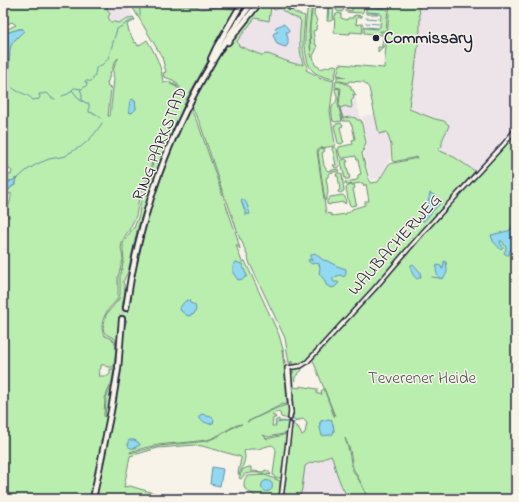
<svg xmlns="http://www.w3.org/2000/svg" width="519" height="502" viewBox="0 0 519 502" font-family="'Indie Flower',sans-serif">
<rect width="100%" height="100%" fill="#f7f3e8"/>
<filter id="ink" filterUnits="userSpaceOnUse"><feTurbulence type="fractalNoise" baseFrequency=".025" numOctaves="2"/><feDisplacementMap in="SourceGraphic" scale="8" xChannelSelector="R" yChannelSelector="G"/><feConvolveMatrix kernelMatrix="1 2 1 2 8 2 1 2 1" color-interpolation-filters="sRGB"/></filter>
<g filter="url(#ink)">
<g fill="#ede4ea">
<path d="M104,3H126L133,17L117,23L115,22H111L108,17Z"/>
<path d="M160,3H239L235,9H200L165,5Z"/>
<path d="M419,3H515L516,10V124L506,139L475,171L454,157L438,150L444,135L447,131L444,121L435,119L409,109L410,98L413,85L420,31V19Z"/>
<path d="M271,7H273V9L276,10L279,8L289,15L299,19L301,21L300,34L301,56L303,66L301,64H296L289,62L268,54L261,55L239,46L237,41L255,18H258L270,15Z"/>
<path d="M350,88L355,96L361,119L360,120L357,121L343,120L339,105Z"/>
<path d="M374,114L378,134L386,132L390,145V157L388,163L379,178L371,180L364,156L367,140L362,116Z"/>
<path d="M331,455L333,458L335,467L339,479L349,499H299L302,489L305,466L309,464L320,460L327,456Z"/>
</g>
<g fill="#b9eeaf" stroke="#6e8875" fill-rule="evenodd">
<path d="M3,3H104L110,14L108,17L111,22H115L118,23L133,17L135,20L127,25L129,31V32L135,43L136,42L138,46L147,40C155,53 162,67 163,83C169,81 175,82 178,87L174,85L170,84L175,86L177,88H179L184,97V94L176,82L173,80L164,77L163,73L166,72L162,57L130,3H160L165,5L196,6L201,9L218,7L235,9L240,3H249L222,41L214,50L187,98L167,145L155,175L137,231L128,272L123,282C127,289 123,299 122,308H127L136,266H135L149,209L178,128L218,55L253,3H273L271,7L269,21L255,18L237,41L239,46L261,55L268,54L289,62L296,64H301L303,65C299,51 299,35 301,21L299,19L289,15L279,8L275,10L273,9V7L275,3H282C286,7 291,11 296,13C298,14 302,15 305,16C304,30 300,56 308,67L306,70L318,76L320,79L322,78L334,81L330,111L335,144L334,146L321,148L317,151L326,213L331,214L332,216L346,214V213L350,212L352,209L365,205V201H369L366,184L364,186L363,183H361L347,185L345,184V182L357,180L358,178V175L361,174L358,160H357L356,156L344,158H341C339,155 338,150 339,147L353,144L352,140L355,139L352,125H351L350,122L349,121H343L339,105L341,88L335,87L336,81L344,83L351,86V90H353L356,96L353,94L354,98L351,101L352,106L351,108L347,107L346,106L340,108L343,118L351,117L356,118L357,120H361L366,142L362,154L363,158L370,183L378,182L389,164L418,158L417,157L393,162L392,160L391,145L387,132L379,134L369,88L364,82L349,81L348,83L337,80V76L346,77L337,75L340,64L384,68L386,46L390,3H419L420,19V31L413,85L410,98L409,109L435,119L444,121L449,125C447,133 441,138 442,146L438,150L454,157L475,171L376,285L310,357L302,364L292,366L290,364V363L291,364L293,363L291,361V363H289L285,338L250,264C248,256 244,248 241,239H240L228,204L222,190L200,123L192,108L191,107V110L199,126L237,237L240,249L237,245H236L242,262L245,261L279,335L284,353L285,363L282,350L285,374L287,373L289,403L288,404L285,375L287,404L282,405V403L281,404V405L247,422L277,408L287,405L289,406V417H291L293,404L290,373L292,372V374L294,372L292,371L290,372V371C292,368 298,367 302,368V370L295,377L294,387L300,388V386L317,389V394H322L321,391L324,389L334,416H335L312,358L391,271L455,199L481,172L516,131V499H369L361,483L353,468L350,450L345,438L349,451L352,469L360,482L368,499H349C343,490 339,481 336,471C334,466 334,460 331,455C327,456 325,458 322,460C316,462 310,462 305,466L302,489L299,499H283L291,425L288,433L268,437L263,435L267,439L287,434L283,469L281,478H275L273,474L276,451C275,447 275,446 271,445L258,449H250L244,451C247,460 242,467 239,475L238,473L241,459V457L238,456L202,446L194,445L158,448L130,456L124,487L130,486L174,499H96L116,403L124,328L127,320L120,319C118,380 105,439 93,499H3V212L8,217H10L6,212C8,206 12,199 11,193L3,199V193L5,192L7,189H10L12,186L15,185V179H16V178L12,181C8,180 6,185 3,186V175L5,174L11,175L12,171L11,170L9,169L3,160V77L6,76C12,68 7,57 10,48C12,40 21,36 23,29H19L3,34V31L16,25L12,22L3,26ZM118,58V59C114,65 112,72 114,79L110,116H108L111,88L108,87L107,84L111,71H112L114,63ZM130,101H135L136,109L132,113L129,112ZM154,151H155L151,174L140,204L139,215L134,228H133L123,243V250L124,260L122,268L123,270L122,269L120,276V294L119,299L109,311L106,315L103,328L104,332L106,334L115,339L117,349L114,380L106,398L105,417L104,416L105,398L112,381L114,369H110V374L108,376H99L100,373L99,371L101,368V365C104,364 105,366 108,367C110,367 112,367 114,367C114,360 117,350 115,343C113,338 109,338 105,336C100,331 102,321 105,315C108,308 114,304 118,298V277L123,259L121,248L122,243L124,238L129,230L136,216L139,198L149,176ZM278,412L280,413L281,417C286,419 291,418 296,421L303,419L307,423L305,433L302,435L299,430V428L297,427L293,424L294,423L282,421L279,422V419L275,421L276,426H272L273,418H276L275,416L272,415V414ZM322,420H331L333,424L334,431L320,428V423ZM242,424L230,429L219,436L207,441L159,446L130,453V452C139,449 148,447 157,445C173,443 190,443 206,440C219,438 230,425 242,424ZM131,440L136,441L139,443V445L134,448L130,447L128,445Z"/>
<path d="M308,3H312L309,32L311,58L310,26L313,3H315L314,16H315L317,21L316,30L313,31L315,44H316L317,48L313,56L315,65L319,67L320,69L334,65L337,66L335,75L334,76H335L334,79C328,78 319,76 314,72C300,61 306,19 308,3Z"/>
<path d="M328,3H334L333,19L331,21H327Z"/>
<path d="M337,3H343V5H345L343,11L342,12L337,11L336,10Z"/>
<path d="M355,3H365L363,12L362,13L346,12V10L352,11V6H355Z"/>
<path d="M369,3L371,4V6L385,8V6H388L386,31H380V32H386L385,45L378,52V47H382L383,35L364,33V27L365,26L366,27L378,28L380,27L381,16L380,14H366V5Z"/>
<path d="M338,13L341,14V18L347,20L348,18H353V16H355V15L362,16V17H357L356,24L359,25V24H363L362,33L350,32V34L334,33L335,15Z"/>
<path d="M335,88L340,89L338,104L342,121L336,122L333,121C332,116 331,111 332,107C334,103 337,102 337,98C337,94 335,92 335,88Z"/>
<path d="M341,123L343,126L340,127L343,141H344L343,143L341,144L338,143L334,126L337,124Z"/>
<path d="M334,147L337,149L340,166L339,167L335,168L333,165H336L333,151L332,150V148Z"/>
<path d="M325,148L324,152L322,153L324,166L325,167L326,169L328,171L338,169L340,170L339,171L329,173L328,175V177L326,178C327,186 330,194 325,201L318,152L320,149Z"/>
<path d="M345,159L347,160L348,162H346L349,176H350L349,179H345L341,161L342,160Z"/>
<path d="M337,173H340L342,174L344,191L340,193L338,192V191L340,190L338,176H336Z"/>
<path d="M352,185H354L355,188L353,189L356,203H357L356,205L351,206L349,204L346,188L348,186Z"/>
<path d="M343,195L345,197L346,202L345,204L344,202L330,204V205L327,204V201L330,197Z"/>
<path d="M249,467H251V471L264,472L265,470C268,471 270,472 271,475C262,473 253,472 245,474L241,479L239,478L243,469Z"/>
<path d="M265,475L280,481L279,499H257L254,495L245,489C243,485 244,479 247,476Z"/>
</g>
<g fill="#90d9f1" stroke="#6490a8">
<path d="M283,24C286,25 289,29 289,32H286L288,38V44L286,47L282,46L277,44L273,35L274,33L278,32L275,29L276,27Z"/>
<path d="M19,29H23L24,31C20,35 16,38 13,42C8,49 11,54 9,61C9,66 9,70 8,74L6,76L3,77V53L7,46L8,40V39L3,44V34Z"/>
<path d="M132,99L135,101L136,109L132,113L129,112C129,108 129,102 132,99Z"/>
<path d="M16,178L14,186H12L10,189H8L5,193H3V186L6,183L10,182V180L12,181Z"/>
<path d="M430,193L436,196L442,201L424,221H423C417,214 424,209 427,203C429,200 429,197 430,193Z"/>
<path d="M243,199C248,203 248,209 250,214L245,215V211L241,200Z"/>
<path d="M516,218V249L513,248L510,250L509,255H507L504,253L506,249V247L502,241H500V243L501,244L503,248L501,250L493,241L491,235L508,231L511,229Z"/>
<path d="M315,253L323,260L328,261L331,263L337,266L346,269V274L344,277L340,275L333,278V281L334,282H338L339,283L335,287L331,288L326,285L325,281L319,273L320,268L319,264L316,263L312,264L308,261L309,259L312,261V260L310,257L311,255Z"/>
<path d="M444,261L446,262C447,269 449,277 440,279C437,276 435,269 437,265L441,266L442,269H443Z"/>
<path d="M236,262L242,264L247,276L243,279L238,280L233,273V266Z"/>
<path d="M413,264L420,272L421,277L417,279C413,276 410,270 411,265Z"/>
<path d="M189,300L190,303L195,305L196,310L194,314L188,316L181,311L180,309C181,305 185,300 189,300Z"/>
<path d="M202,414L207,416L212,417L214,420L213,423L209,424C206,422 202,422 199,419V416Z"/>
<path d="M329,419L331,420C333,425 335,429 333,434L329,435L322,436L320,428V422L324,420Z"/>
<path d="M129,440H134L139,443L140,445L134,448H130C128,446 127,442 129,440Z"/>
<path d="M212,467L223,469L220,486L210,484Z"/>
<circle cx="267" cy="486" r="5.5"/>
</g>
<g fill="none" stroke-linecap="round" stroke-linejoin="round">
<g stroke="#6490a8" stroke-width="1">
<path d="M137,3L140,11V16"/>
<path d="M341,8L342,3"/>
<path d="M367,8L386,9"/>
<path d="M367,12L380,13"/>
<path d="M366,18L379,19"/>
<path d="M328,19L329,3"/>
<path d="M366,23L379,24"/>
<path d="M366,28L378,29"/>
<path d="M13,88C19,94 28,93 33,100L39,99L40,97L39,94H41L47,93L52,98L55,99"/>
<path d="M80,89L82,94V101"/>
<path d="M62,96L68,94L72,90"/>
<path d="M101,118L96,114L89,112V104L80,100L72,90L74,88L82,89L87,85V83L85,82V81C87,80 89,82 91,81C94,80 96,71 96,68L103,64L108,59L117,29L134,19"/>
<path d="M79,148C89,141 96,133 102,123"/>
<path d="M16,179L18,178L27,170L37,164L49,159L66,156L69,153L78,148"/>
<path d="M432,277L439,278"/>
<path d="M277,423L282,422H288"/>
<path d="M291,423H294L297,420L299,419"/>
</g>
<path stroke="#ccc9c5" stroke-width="4.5" stroke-dasharray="4.5 2" stroke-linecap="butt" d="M122,319L124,308"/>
<defs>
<g id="secondary">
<path d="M284,3L290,8L293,7L295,3"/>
<path d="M289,368L291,398"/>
<path d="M291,413L287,368L301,366L307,362L375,288L424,231L504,144L516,129"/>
<path d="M290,418L291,411"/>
<path d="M281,499L290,424"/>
</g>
<g id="highway">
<path d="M228,42L259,3"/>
<path d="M211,59L216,48L242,3"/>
<path d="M126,308C142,196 183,94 252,3"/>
<path d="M93,499L111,411L118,369L122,319"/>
</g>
</defs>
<use href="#secondary" stroke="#22223b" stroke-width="6"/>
<use href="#highway" stroke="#22223b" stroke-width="8"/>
<use href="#secondary" stroke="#f7f3e8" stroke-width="3"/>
<use href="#highway" stroke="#f7f3e8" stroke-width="4.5"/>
</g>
</g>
<circle fill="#22223b" stroke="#f7f3e8" stroke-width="1.5" cx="376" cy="38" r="4"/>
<g text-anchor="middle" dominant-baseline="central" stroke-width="3" stroke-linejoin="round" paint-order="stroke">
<g font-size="17" font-weight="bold" fill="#22223b" stroke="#f7f3e8" text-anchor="start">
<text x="384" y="38">Commissary</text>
</g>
<g font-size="17" fill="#22223b" stroke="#f7f3e8">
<text transform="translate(160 144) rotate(-68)">RING PARKSTAD</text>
<text transform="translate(395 245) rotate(-48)">WAUBACHERWEG</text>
</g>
<g font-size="17" fill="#485558" stroke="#f7f3e8">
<text x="422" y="378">Teverener Heide</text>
</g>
</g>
<rect width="519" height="502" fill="none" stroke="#f7f3e8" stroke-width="16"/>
<rect x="8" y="8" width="503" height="486" fill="none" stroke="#22223b" stroke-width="1.5" filter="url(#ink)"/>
</svg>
